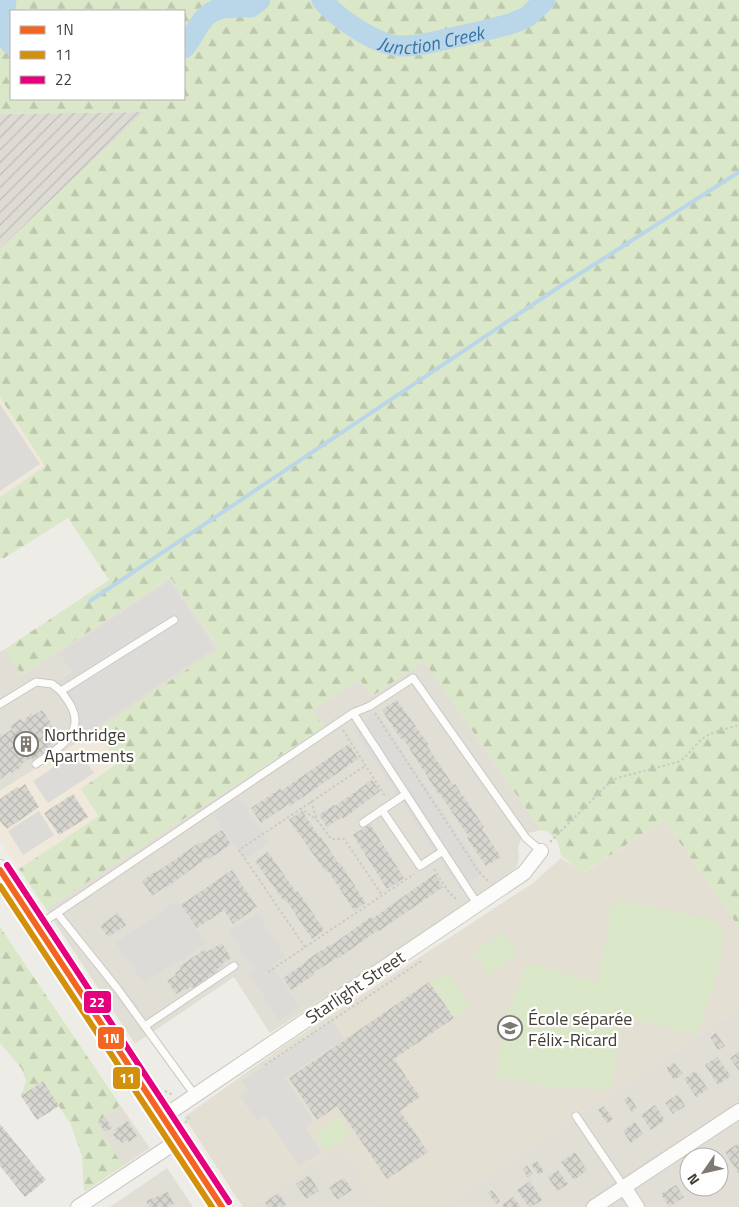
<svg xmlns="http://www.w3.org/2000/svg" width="739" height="1207" viewBox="0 0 739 1207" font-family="'Titillium Web',sans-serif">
<defs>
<pattern id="industrial-furrows" width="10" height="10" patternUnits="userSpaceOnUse" patternTransform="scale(1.25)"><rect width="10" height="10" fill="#dedbd5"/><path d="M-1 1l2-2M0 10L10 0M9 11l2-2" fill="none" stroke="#c0bdb7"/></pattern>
<pattern id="forest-firs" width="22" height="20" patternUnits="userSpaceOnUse" patternTransform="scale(1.25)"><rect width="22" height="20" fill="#dae7c8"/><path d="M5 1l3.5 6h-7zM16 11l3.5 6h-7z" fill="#bcc7ac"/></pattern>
<pattern id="building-cross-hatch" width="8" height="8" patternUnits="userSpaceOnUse" patternTransform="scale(1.25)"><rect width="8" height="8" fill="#d7d5d0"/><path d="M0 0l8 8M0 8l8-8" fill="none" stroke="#bab8b3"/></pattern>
</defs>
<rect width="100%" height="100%" fill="#eeece7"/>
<g fill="#e1ded5" fill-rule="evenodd">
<path d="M171,578L219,649L97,730L0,791V652L5,649L22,675Z"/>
<path d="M424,661L541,830L529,833L521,839L518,848L519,858L517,867L486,893L270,1033L234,977L135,1044L46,909L324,727L312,710L359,679L372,696Z"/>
<path d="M739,1008V1207H439L576,1116ZM689,1157H719V1187H689Z"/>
<path d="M120,1105L150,1148L123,1166L96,1123Z"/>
<path d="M342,1145L382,1207H250Z"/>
<path d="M167,1168L193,1207H110Z"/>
</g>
<g fill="#f0e8da">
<path d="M0,397L45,466L0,497Z"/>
<path d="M97,730L119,763L99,816L19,869L0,840V791Z"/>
</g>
<path fill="url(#industrial-furrows)" d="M144,112L0,249V114Z"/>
<path fill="#e4dfd3" d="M664,820L739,927V1008L439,1207H382L342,1146L250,1207H243L184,1117L281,1048L533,883L561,858L584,873Z"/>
<g fill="url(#forest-firs)" fill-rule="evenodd">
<path d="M0,0H739V927L664,820L583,873L561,856L558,842L548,832L541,830L424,661L372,696L359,679L312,710L324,727L46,909L19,869L99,816L81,789L118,763L97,730L219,648L171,578L22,675L5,649L109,580L68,518L4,558H0V497L45,466L0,397V249L143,112L0,114ZM11,11H184V99H11Z"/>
<path d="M0,927L120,1105L96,1123L123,1166L84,1192L82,1156L71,1125L43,1081L21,1096L26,1081L22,1069L0,1043Z"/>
</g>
<g fill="#dae7c8">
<path d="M620,900L714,920L725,936L715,981L696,1035L621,1015L611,1089L552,1088L496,1076L506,1019L527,963L598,982L612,905Z"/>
<path d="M503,933L518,955L488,975L473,953Z"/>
<path d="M447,972L470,1007L454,1017L431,983Z"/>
<path d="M339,1117L351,1134L327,1151L315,1133Z"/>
</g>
<g fill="#dddbd7">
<path d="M0,404L40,464L0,491Z"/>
<path d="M169,581L214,648L86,733L53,685L73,672L60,654Z"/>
<path d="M377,712L483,873L459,888L353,728Z"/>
<path d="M79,751L94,773L48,803L33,781Z"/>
<path d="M238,797L269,843L244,860L213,814Z"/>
<path d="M39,811L54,835L23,855L8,831Z"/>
<path d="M177,901L206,943L144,983L116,943Z"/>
<path d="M257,913L285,956L271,965L299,1007L279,1020L250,975L255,971L229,931Z"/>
<path d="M332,1021L344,1039L285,1078L314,1121L305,1127L321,1152L299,1166L266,1116L257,1121L240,1096L248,1091L242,1081Z"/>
</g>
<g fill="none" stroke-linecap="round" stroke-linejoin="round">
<path stroke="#bad6e9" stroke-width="4" d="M90,601L559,287L739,172"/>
<g stroke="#bad6e9" stroke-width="21">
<path d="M6,0C4,16 1,30 11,44"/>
<path id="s1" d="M322,0C337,18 376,45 400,46C414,47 429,43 442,40C466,35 490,30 513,23L527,17L545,0"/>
<path d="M184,48C190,41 194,33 199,25C212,4 230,7 251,7L260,0"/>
</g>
</g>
<g fill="url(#building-cross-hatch)">
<path d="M397,700L429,745L427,746L453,785L455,784L484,827L482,829L501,857L486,866L467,838L469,837L440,794L439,795L403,738L401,739L382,710Z"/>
<path d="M42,710L60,737L51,743L53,746L42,751L43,753L33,760L31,758L21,764L23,766L12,773L10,771L1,779L0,777V733L2,736L12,729L10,726L21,719L23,722L31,713L33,716Z"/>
<path d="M349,744L358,759L290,806L289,804L261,823L251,808L280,789L281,791Z"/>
<path d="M372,780L380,791L343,819L342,817L327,827L319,815L334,805L335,806Z"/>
<path d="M25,784L39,807L7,829L0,821V799L17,787L18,789Z"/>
<path d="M73,794L88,817L59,835L44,813Z"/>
<path d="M302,811L320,838L321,837L339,864L340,863L366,903L354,910L328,871L326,872L289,820Z"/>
<path d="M370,824L404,878L387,889L353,835Z"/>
<path d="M222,830L231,844L209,859L208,857L167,887L166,886L152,896L142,881L156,871L157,872L200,842L201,844Z"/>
<path d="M268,852L296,892L298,891L324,930L312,939L286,900L284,901L255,861Z"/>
<path d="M232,870L257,907L233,924L224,910L197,928L181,905Z"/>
<path d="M435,874L443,887L379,931L378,930L339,958L338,957L313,973L314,975L291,990L283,978L305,963L304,962L331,944L332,945L371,917L372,919Z"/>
<path d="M118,913L126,925L108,937L100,926Z"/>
<path d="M222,943L231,958L222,964L223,966L217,969L218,971L193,988L192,986L186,990L185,989L176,994L167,981L176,975L175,973L181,969L179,967L205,949L207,952Z"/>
<path d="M429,982L454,1018L394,1059L420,1097L400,1111L428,1152L387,1179L337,1106L317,1120L289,1078Z"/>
<path d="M716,1033L725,1046L718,1050L710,1037Z"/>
<path d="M739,1052V1071L730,1058Z"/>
<path d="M717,1057L731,1076L718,1085L705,1065Z"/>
<path d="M674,1063L683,1074L674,1080L666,1068Z"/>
<path d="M695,1071L708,1089L696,1097L684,1079Z"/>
<path d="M43,1081L59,1106L37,1120L21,1096Z"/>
<path d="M678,1094L685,1106L673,1114L665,1103Z"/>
<path d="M629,1096L637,1108L632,1112L624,1100Z"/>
<path d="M655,1105L665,1120L651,1130L641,1115Z"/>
<path d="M604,1106L613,1119L607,1123L598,1110Z"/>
<path d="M105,1117L112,1128L105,1132L98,1122Z"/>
<path d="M128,1121L137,1136L129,1142L127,1140L122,1143L119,1139L117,1140L113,1134L116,1132L114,1130Z"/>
<path d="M635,1122L643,1134L631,1143L623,1131Z"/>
<path d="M0,1124L46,1180L25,1197L0,1166Z"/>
<path d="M739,1143V1174L725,1152Z"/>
<path d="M575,1152L587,1170L574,1180L561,1162Z"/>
<path d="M719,1156L727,1168L719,1173Z"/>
<path d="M537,1161L544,1171L539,1175L531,1165Z"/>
<path d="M527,1165L533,1174L528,1178L522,1169Z"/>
<path d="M558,1170L568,1184L557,1191L548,1177Z"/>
<path d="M309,1175L319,1191L306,1199L296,1184Z"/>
<path d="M689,1176V1187H699L690,1193L682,1180Z"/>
<path d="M344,1178L352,1190L337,1200L329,1187Z"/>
<path d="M530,1181L542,1200L531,1207H529L517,1190Z"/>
<path d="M676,1185L684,1197L669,1207L661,1194Z"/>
<path d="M492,1190L500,1201L496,1204L488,1193Z"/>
<path d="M168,1192L174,1204L167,1207H149L146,1201Z"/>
<path d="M279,1193L286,1204L282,1207H268L265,1202Z"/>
<path d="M513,1197L521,1207H504L502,1205Z"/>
</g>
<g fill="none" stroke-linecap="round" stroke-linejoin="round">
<defs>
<g id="service">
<path d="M0,704L36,682L52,684L61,691L174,620"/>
<path d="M353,713L370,706L413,678L526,838L541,851"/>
<path d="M36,764C54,751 85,735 72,708C69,702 65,697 61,691"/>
<path d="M406,794L382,810L420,866L443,851"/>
<path d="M363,823L382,810"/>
<path d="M57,913L117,988L194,1094"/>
<path d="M39,925L353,713L478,905"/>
<path d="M145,1026L234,966"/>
<path d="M576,1116L624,1187"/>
</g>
<g id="minor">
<path d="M163,1117L524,873L541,851"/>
<path d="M624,1187L637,1207"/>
<path d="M78,1207L179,1140"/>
<path d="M594,1207L739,1111"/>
</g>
<path id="secondary" d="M0,870L222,1207"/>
</defs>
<use href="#service" stroke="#cac8c3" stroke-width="9"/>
<use href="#minor" stroke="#cac8c3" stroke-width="16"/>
<use href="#secondary" stroke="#ccc9bf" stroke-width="22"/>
<g stroke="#cccac6" stroke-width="2" stroke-dasharray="2.5 2.5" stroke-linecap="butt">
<path d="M375,713L479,872L488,881"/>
<path d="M343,730L385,796"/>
<path d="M311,801L317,820L331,839H344L382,895"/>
<path d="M300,808L317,820"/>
<path d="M550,842L610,782L617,778L678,762C688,757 693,746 701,740C712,731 726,729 739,725"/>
<path d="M434,869L448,891L458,901"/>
<path d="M305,947L239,850L365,766"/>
<path d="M268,972L414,874"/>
<path d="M265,1065L423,960"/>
<path d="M165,1091L171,1094H174"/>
<path d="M185,1123L191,1115"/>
</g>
<use href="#service" stroke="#fcfcfb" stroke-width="7"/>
<use href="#minor" stroke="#fcfcfb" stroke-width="14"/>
<use href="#secondary" stroke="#f5f4ee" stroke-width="20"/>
<defs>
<path id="bus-1" d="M0,870L222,1207"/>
<path id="bus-2" d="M0,886L212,1207"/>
<path id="bus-3" d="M7,865L229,1202"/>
</defs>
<use href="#bus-1" stroke="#fff" stroke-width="10"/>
<use href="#bus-2" stroke="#fff" stroke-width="10"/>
<use href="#bus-3" stroke="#fff" stroke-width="10"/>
<use href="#bus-1" stroke="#f26522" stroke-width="6"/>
<use href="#bus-2" stroke="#d3910b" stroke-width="6"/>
<use href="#bus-3" stroke="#e5007d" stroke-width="6"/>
</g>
<defs>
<symbol id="building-ring" viewBox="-11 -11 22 22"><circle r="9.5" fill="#fff" stroke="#7e7a73" stroke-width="1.5"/><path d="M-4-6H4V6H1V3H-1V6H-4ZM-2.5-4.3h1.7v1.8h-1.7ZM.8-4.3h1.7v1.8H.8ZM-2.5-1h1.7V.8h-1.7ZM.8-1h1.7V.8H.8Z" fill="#7e7a73"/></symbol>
<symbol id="school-ring" viewBox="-11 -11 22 22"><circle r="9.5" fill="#fff" stroke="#7e7a73" stroke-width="1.5"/><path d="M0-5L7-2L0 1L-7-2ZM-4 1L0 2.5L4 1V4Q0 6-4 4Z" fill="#7e7a73"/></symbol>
</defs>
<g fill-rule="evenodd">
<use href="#building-ring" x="12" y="730" width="28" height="28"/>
<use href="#school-ring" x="496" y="1014" width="28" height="28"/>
</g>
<g text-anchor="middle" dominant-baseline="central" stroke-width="4.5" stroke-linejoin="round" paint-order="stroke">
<g font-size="18" fill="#423d35" stroke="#fff" text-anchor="start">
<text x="44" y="734">Northridge<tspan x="44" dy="21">Apartments</tspan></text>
<text x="528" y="1018">École séparée<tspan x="528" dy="21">Félix-Ricard</tspan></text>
</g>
<g font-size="18" fill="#423d35" stroke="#fff">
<text transform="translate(355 987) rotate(-34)">Starlight Street</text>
</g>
<g font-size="19" font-style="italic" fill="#3674a6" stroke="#fff">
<text stroke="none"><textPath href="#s1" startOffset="124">Junction Creek</textPath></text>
</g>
</g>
<g stroke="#fff" stroke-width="2">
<rect x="83" y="990" width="29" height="24" rx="5" fill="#e5007d"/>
<rect x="97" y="1026" width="28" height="24" rx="5" fill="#f26522"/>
<rect x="112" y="1066" width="29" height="24" rx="5" fill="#d3910b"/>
</g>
<g font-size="14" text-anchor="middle" font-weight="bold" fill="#fff">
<text x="97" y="1007">22</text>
<text x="111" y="1043">1N</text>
<text x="127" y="1083">11</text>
</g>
<rect x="10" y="10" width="175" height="90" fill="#ffffff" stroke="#b3b1ae"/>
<rect x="20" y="26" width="25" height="8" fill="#f26522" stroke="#b3b1ae"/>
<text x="55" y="35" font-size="15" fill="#423d35">1N</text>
<rect x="20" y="51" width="25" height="8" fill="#d3910b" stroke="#b3b1ae"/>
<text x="55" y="60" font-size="15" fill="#423d35">11</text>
<rect x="20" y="76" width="25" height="8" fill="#e5007d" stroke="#b3b1ae"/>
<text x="55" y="85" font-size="15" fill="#423d35">22</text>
<g transform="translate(704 1172) rotate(236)"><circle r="24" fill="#ffffff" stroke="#b3b1ae"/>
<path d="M0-4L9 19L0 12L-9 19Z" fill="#7e7a73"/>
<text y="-8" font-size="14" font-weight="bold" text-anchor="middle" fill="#423d35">N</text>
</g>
</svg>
